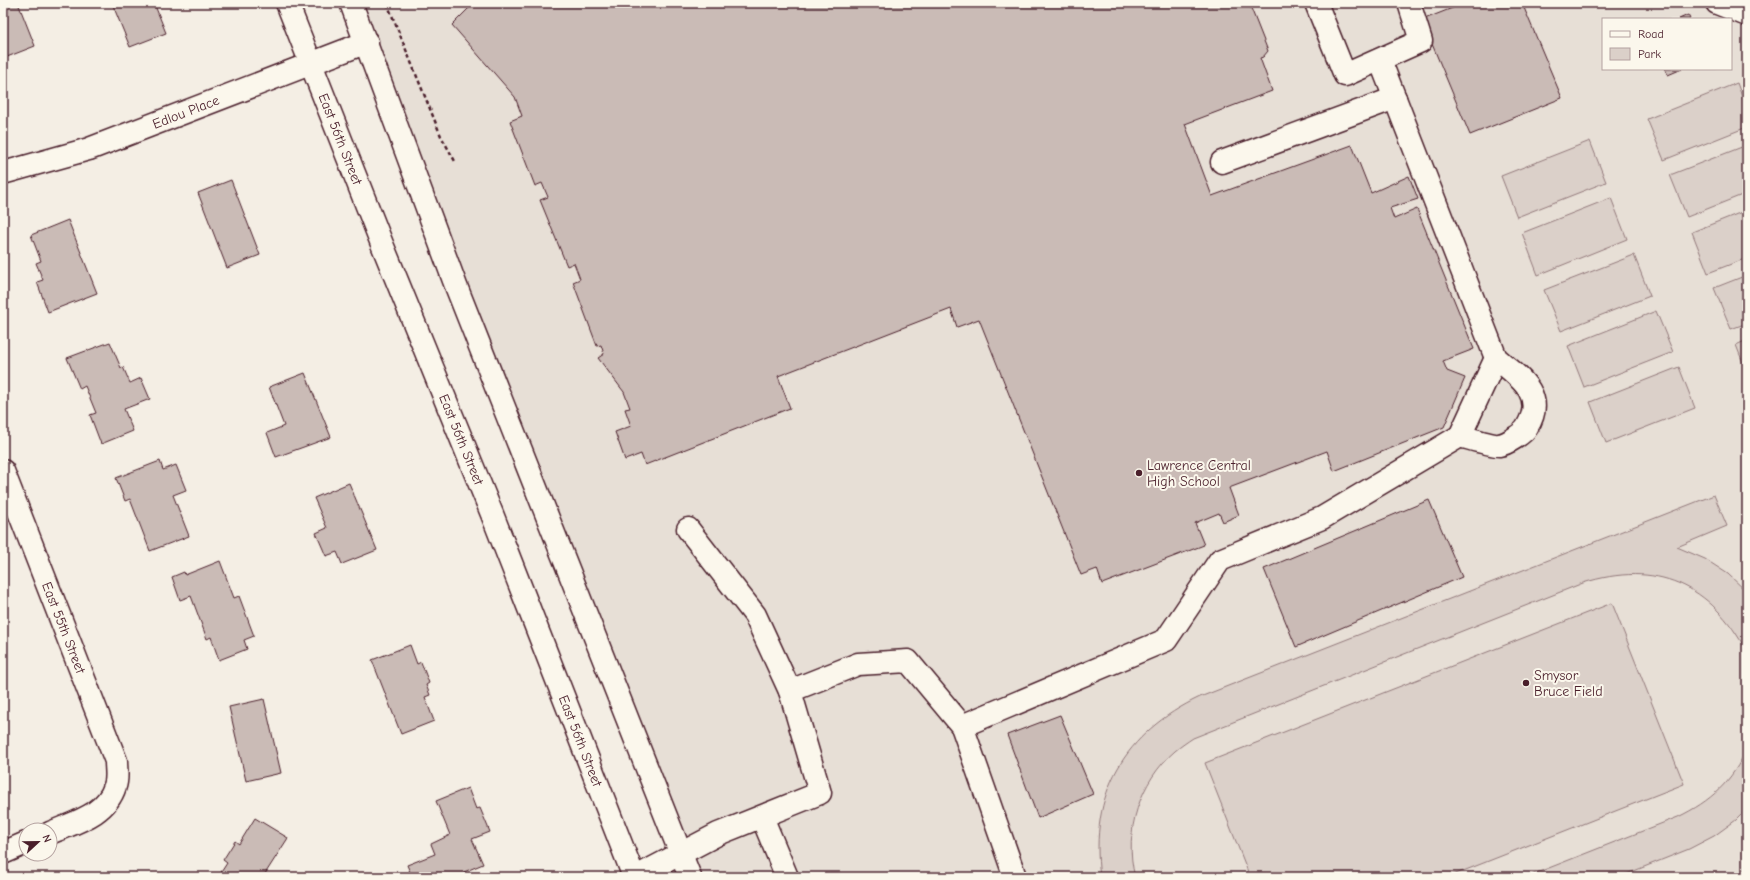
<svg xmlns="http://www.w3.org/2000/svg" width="1750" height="880" viewBox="0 0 1750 880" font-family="'Comic Neue',sans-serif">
<rect width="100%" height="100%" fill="#f4eee4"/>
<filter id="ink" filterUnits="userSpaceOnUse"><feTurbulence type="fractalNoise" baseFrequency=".025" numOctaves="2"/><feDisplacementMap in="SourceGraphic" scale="8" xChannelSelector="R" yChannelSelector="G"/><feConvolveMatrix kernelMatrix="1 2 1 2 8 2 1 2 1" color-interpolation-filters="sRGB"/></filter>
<g filter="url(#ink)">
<path fill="#e7dfd6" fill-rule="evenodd" d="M346,3H1747V877H690ZM1603,19H1731V69H1603Z"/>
<g fill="#dbd0c9" stroke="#92787a">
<path d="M1737,83L1747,110V127L1664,160L1647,119Z"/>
<path d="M1590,141L1606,182L1517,217L1501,176Z"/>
<path d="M1747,145V193L1687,217L1670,175Z"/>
<path d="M1611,198L1627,239L1538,275L1522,233Z"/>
<path d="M1747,210V258L1708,273L1692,232Z"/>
<path d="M1634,255L1650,296L1561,331L1544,290Z"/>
<path d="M1747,275V323L1731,329L1714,288Z"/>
<path d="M1656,311L1673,352L1584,387L1568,346Z"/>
<path d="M1747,340V373L1736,345Z"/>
<path d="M1679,367L1695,408L1606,443L1590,402Z"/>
<path d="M1714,495L1727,526L1677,547L1705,559L1728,574L1747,592V652C1711,584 1656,560 1583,583L1193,738C1187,742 1181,746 1175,751C1140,781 1123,832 1135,877H1100C1089,793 1124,733 1200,697Z"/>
<path d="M1612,603L1684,784L1448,877H1250L1205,763Z"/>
<path d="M1747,748V809L1736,820L1714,836L1689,849L1619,877H1526L1678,817C1711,801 1732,782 1747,748Z"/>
</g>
<g fill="#cabbb6" stroke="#4a1f2b">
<path d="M3,3H18L35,46L7,57L3,47Z"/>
<path d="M112,3H154L166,33L130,47Z"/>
<path d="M474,3H1249L1268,51L1263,57L1260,58L1272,91L1185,124L1212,196L1352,145L1371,193L1409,176L1418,199L1390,208L1394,219L1417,209L1474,349L1443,361L1447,371L1465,378L1444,427L1334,471L1327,451L1229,488L1239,515L1223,522L1219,513L1195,523L1204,545L1102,584L1097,569L1081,575L979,319L957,327L951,309L778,376L790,408L645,465L641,454L625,460L615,432L631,426L625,409L630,408L624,392L598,358L604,354L601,345L597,346L573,282L580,279L574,263L567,266L540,200L548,197L542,183L535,186L510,121L522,116L515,97L452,25Z"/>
<path d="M1465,3H1522L1562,98L1470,135L1422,20Z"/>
<path d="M1688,15L1690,19H1679Z"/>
<path d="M1665,69H1682L1668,75Z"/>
<path d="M231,180L260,255L227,268L198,193Z"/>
<path d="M68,220L97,293L48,312L37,282L43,280L36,263L41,261L31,235Z"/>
<path d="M110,342L121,368L123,367L130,383L141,378L150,399L124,409L133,431L101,444L90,415L96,413L85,386L80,389L67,358Z"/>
<path d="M305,373L331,437L276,457L267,433L284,426L269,387Z"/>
<path d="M160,461L163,470L176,465L186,490L173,495L189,536L150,551L130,499L125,501L116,478Z"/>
<path d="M349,483L377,550L342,564L337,552L326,556L316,533L327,528L314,498Z"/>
<path d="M1429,500L1462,577L1296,647L1264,569Z"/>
<path d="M220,561L234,598L239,596L254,636L244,640L247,649L219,660L211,637L207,639L191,596L180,600L172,577L184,572L185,575Z"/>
<path d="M410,645L417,664L421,662L429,683L426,685L430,695L425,697L434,721L401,734L372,660Z"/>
<path d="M264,699L281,773L246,781L229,707Z"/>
<path d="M1060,715L1093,794L1038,818L1007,735Z"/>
<path d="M468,788L476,809L480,808L490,832L472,839L483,864L464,872L465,875L462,877H412L407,865L435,854L431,844L450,835L436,801Z"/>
<path d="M255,818L288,838L263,877H218L227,863L223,860L235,841L239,844Z"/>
</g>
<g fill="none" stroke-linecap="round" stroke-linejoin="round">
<defs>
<g id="minor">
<path d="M1316,3L1345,75L1421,41L1409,3"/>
<path d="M1717,3L1747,15"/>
<path d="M1222,162L1395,98"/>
<path id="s1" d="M3,173L89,149L367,42"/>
<path d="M1460,436L1496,358"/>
<path id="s2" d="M3,471L116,761C116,770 118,778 115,786C106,815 75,822 50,833"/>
<path d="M790,691L858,664L908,661L962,726L1166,640L1220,560L1322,518L1460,436C1468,438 1493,446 1499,445C1507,444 1524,433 1527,427C1547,395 1519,377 1496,358L1380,60"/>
<path d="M962,726L1015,877"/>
<path d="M762,817L787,877"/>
<path d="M3,853L26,843"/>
<path d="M636,877L718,834L820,793L790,691L755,615L688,529"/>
</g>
<g id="major">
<path id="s3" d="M287,3L382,244L492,514L634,877"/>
<path d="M351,3L456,286L690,877"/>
</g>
</defs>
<use href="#minor" stroke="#4a1f2b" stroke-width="25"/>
<use href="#major" stroke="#4a1f2b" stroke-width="25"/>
<path stroke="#4a1f2b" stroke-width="2.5" stroke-dasharray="4 3" stroke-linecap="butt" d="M387,3L441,136L456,163"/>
<use href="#minor" stroke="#fbf7ec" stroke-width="22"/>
<use href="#major" stroke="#fbf7ec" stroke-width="22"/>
</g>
</g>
<g fill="#4a1f2b" stroke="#fbf7ec" stroke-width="1.5">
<circle cx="1139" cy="473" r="4"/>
<circle cx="1526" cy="683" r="4"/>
</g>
<g text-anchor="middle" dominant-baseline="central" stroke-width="4" stroke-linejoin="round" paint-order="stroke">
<g font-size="14" fill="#4a1f2b" stroke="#fbf7ec">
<text stroke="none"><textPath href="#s1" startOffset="193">Edlou Place</textPath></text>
<text stroke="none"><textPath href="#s3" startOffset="146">East 56th Street</textPath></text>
<text stroke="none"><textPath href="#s3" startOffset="470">East 56th Street</textPath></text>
<text stroke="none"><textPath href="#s2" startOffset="168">East 55th Street</textPath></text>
<text stroke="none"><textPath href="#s3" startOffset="794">East 56th Street</textPath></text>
</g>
<g font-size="14" fill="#4a1f2b" stroke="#fbf7ec" text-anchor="start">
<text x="1147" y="465">Lawrence Central<tspan x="1147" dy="16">High School</tspan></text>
<text x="1534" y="675">Smysor<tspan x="1534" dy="16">Bruce Field</tspan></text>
</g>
</g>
<rect width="1750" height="880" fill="none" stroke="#fbf7ec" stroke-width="16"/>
<rect x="8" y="8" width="1734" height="864" fill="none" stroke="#4a1f2b" stroke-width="1.5" filter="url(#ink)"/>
<rect x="1602" y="18" width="130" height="52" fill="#fbf7ec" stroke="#b4a19f"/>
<rect x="1610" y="31" width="20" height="6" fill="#fbf7ec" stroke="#b4a19f"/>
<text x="1638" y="38" font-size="12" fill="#4a1f2b">Road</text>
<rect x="1610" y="48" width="20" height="12" fill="#dbd0c9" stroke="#b4a19f"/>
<text x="1638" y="58" font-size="12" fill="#4a1f2b">Park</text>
<g transform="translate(38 842) rotate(68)"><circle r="19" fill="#fbf7ec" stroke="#b4a19f"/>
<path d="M0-3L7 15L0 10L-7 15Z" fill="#4a1f2b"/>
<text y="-6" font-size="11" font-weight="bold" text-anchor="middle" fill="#4a1f2b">N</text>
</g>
</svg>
